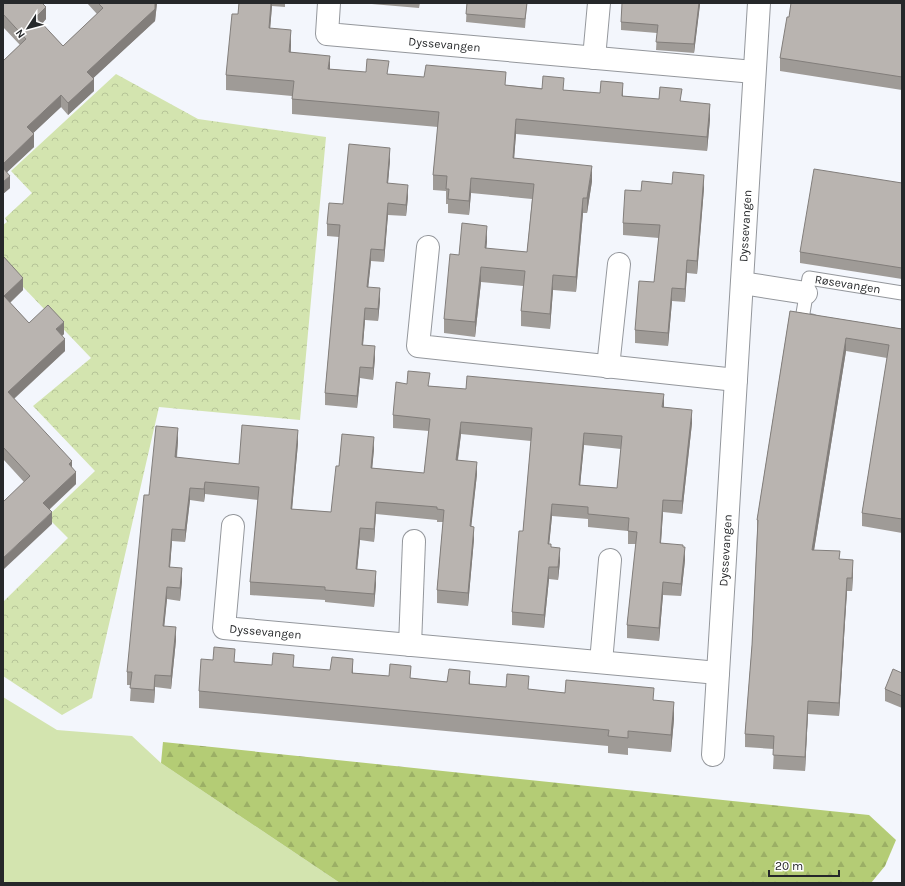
<svg xmlns="http://www.w3.org/2000/svg" width="905" height="886" viewBox="0 0 905 886" font-family="Karla,sans-serif">
<defs>
<pattern id="forest-firs" width="22" height="20" patternUnits="userSpaceOnUse"><rect width="22" height="20" fill="#b4cc75"/><path d="M5 1l3.5 6h-7zM16 11l3.5 6h-7z" fill="#9baf65"/></pattern>
<pattern id="park-crowns" width="20" height="18" patternUnits="userSpaceOnUse"><rect width="20" height="18" fill="#d3e4af"/><path d="M2 6a3 3 0 1 1 6 0M12 15a3 3 0 1 1 6 0" fill="none" stroke="#b5c497"/></pattern>
</defs>
<rect width="100%" height="100%" fill="#f3f6fc"/>
<path fill="#d3e4af" d="M3,697L57,730L132,736L161,763L340,883H3Z"/>
<path fill="url(#forest-firs)" d="M163,742L869,815L896,840L885,866L871,883H340L161,763Z"/>
<path fill="url(#park-crowns)" d="M116,74L198,119L326,137L300,420L159,407L92,698L62,715L3,676V602L68,538L47,517L95,471L33,406L91,358L3,266V225L7,222L5,218L32,193L11,171Z"/>
<g fill="none" stroke-linecap="round" stroke-linejoin="round">
<defs>
<g id="service">
<path id="s1" d="M812,321L802,319L809,278L902,293"/>
</g>
<g id="minor">
<path id="s2" d="M329,3L327,34L754,72"/>
<path d="M594,58L599,3"/>
<path d="M428,247L418,346L736,380"/>
<path d="M742,283L806,293"/>
<path d="M608,367L619,264"/>
<path id="s3" d="M233,526L224,628L718,673"/>
<path d="M410,645L414,541"/>
<path d="M601,662L610,560"/>
<path id="s4" d="M713,755L759,3"/>
</g>
</defs>
<use href="#service" stroke="#94979c" stroke-width="15"/>
<use href="#minor" stroke="#94979c" stroke-width="24"/>
<use href="#service" stroke="#fff" stroke-width="13"/>
<use href="#minor" stroke="#fff" stroke-width="22"/>
</g>
<g fill="#9f9b97" fill-rule="evenodd">
<path d="M3,3L46,19L42,24L63,46L97,14L87,3H157L155,21L93,78L94,91L68,115L61,107L33,133L34,147L7,172L10,188L3,194V61L20,45L3,27Z"/>
<path d="M239,3H285V7L272,6L270,28L291,45V52L330,69L506,85L564,90L682,102L710,119L707,151L516,134L514,158L592,181L587,213H583L576,292L553,290L550,329L521,326V311L523,286L481,282L475,337L444,333V319L459,255L487,241L486,249L527,252L532,199L471,193L469,215L448,213V204H446V191L433,190V175L438,127L292,114V96L226,90V75L238,14Z"/>
<path d="M360,3H420L419,8Z"/>
<path d="M467,3H527L525,28L466,22Z"/>
<path d="M700,3L694,53L656,50L657,33L621,30V22Z"/>
<path d="M902,4V90L780,71V58L789,17Z"/>
<path d="M390,160L388,183L408,197L406,216L388,215L384,262L371,261L368,287L380,300L378,321L365,320L363,345L375,358L373,380L360,378L357,408L325,405V393L339,237L327,236V224L343,204Z"/>
<path d="M902,183V279L800,263V252Z"/>
<path d="M704,188L697,274L687,273L685,302L672,301L668,346L635,343V330L654,282L659,238L623,235V223L641,191Z"/>
<path d="M3,256L23,290L10,303L29,323L64,334L62,336L65,351L14,399L72,468L76,484L49,510L52,524L24,482L3,459Z"/>
<path d="M790,311L902,329V533L862,526V513L887,358L846,351L814,550L840,559L853,573L852,591H847L839,716L808,714L805,771L773,769L774,749L745,747V734L752,645L757,534V520Z"/>
<path d="M430,386L664,407L692,423L682,514L663,512L661,543L683,547L685,560L681,596L663,595L659,641L627,638V625L636,544H628V531L588,527V519L552,516L549,544L560,561L558,580L549,579L544,628L512,625V612L523,531L531,441L461,434L458,460L477,474L471,526L474,539L468,606L437,603V590L443,522H437V520L376,514L374,542L360,540L357,569L376,584L374,607L325,602V600L250,595V582L258,500L205,494L204,502L190,500L185,542L172,541L170,567L182,581L180,601L167,599L164,626L176,640L171,689L155,687L154,703L130,701L131,685H127V672L149,495L178,441L177,458L239,464L298,443L292,509L331,512L339,466L374,449L372,468L424,473L429,431L393,428V415ZM584,445L621,449L617,488L580,485Z"/>
<path d="M235,662L654,701L674,719L671,752L628,748V755L608,753V746L199,708V691Z"/>
<path d="M902,672V708L885,701V689Z"/>
</g>
<g fill="#827e7b">
<path d="M155,3H157L155,21L87,84V72Z"/>
<path d="M271,3H272V6L269,43V28Z"/>
<path d="M699,3H700V5L694,53V44Z"/>
<path d="M46,7V19L36,30V17Z"/>
<path d="M291,30V45L289,67V52Z"/>
<path d="M330,56V71L328,69Z"/>
<path d="M94,79V91L68,115V103Z"/>
<path d="M623,83V98L622,96Z"/>
<path d="M61,95V107L27,139V127Z"/>
<path d="M710,104V119L707,151V137Z"/>
<path d="M516,119V134L513,173V158Z"/>
<path d="M34,134V147L3,176V164Z"/>
<path d="M390,148V160L387,195V183Z"/>
<path d="M592,166V181L587,213V198Z"/>
<path d="M704,175V188L697,274V261Z"/>
<path d="M10,176V188L3,194V182Z"/>
<path d="M471,178V193L469,215V201Z"/>
<path d="M408,185V197L406,216V205Z"/>
<path d="M583,198V213L576,292V277Z"/>
<path d="M388,203V215L384,262V250Z"/>
<path d="M487,226V241L485,263V248Z"/>
<path d="M371,249V261L367,299V287Z"/>
<path d="M687,260V273L685,302V289Z"/>
<path d="M481,267V282L475,337V322Z"/>
<path d="M553,275V290L550,329V314Z"/>
<path d="M23,278V290L4,308V296Z"/>
<path d="M380,288V300L378,321V309Z"/>
<path d="M672,288V301L668,346V333Z"/>
<path d="M365,308V320L362,357V345Z"/>
<path d="M64,322V334L56,341V329Z"/>
<path d="M846,338V351L812,563V550Z"/>
<path d="M65,339V351L8,404V392Z"/>
<path d="M375,346V358L373,380V368Z"/>
<path d="M360,367V378L357,408V396Z"/>
<path d="M664,394V406L662,420V407Z"/>
<path d="M692,410V423L682,514V501Z"/>
<path d="M461,422V434L456,472V460Z"/>
<path d="M178,428V441L175,470V457Z"/>
<path d="M298,430V443L291,521V509Z"/>
<path d="M584,433V445L579,497V485Z"/>
<path d="M374,437V449L371,481V468Z"/>
<path d="M72,461V473L69,464Z"/>
<path d="M477,462V474L470,539V526Z"/>
<path d="M76,472V484L43,515V503Z"/>
<path d="M205,482V494L204,502V489Z"/>
<path d="M190,488V500L185,542V530Z"/>
<path d="M663,500V512L660,556V543Z"/>
<path d="M376,502V514L374,542V529Z"/>
<path d="M552,504V516L548,557V544Z"/>
<path d="M52,512V524L3,570V558Z"/>
<path d="M474,527V539L468,606V593Z"/>
<path d="M360,528V540L356,582V569Z"/>
<path d="M172,529V541L169,580V567Z"/>
<path d="M685,547V560L681,596V584Z"/>
<path d="M560,548V561L558,580V567Z"/>
<path d="M853,560V573L852,591V578Z"/>
<path d="M549,567V579L544,628V615Z"/>
<path d="M182,568V581L180,601V588Z"/>
<path d="M376,571V584L374,607V594Z"/>
<path d="M847,578V591L839,716V703Z"/>
<path d="M663,582V595L659,641V628Z"/>
<path d="M167,587V599L163,639V626Z"/>
<path d="M176,627V640L171,689V676Z"/>
<path d="M353,659V676L352,673Z"/>
<path d="M470,671V687L469,684Z"/>
<path d="M155,675V687L154,703V690Z"/>
<path d="M808,701V714L805,771V757Z"/>
<path d="M674,702V719L671,752V735Z"/>
</g>
<g fill="#b9b4b0" stroke="#827e7b" fill-rule="evenodd">
<path d="M3,3H42L46,7L36,17L63,46L103,8L98,3H155V9L87,72L94,79L68,103L61,95L27,127L34,134L3,164V61L26,39L3,14Z"/>
<path d="M239,3H271L269,28L291,30L289,52L330,56L328,69L366,72L367,59L389,61L387,74L424,77L426,65L472,69L506,72L505,85L542,89L543,76L564,78L563,90L600,93L601,81L623,83L622,96L659,99L660,87L682,89L680,101L710,104L707,137L516,119L513,158L592,166L587,198H583L576,277L553,275L550,314L521,311L525,271L481,267L475,322L444,319L450,254L459,255L462,223L487,226L485,248L527,252L534,184L471,178L469,201L448,199L449,189H446L447,176L433,175L439,112L292,99L294,81L226,75L232,14H238Z"/>
<path d="M467,3H527L525,19L466,14Z"/>
<path d="M622,3H699L694,44L656,42L658,25L621,22Z"/>
<path d="M791,3H898L902,4V77L780,58L787,17H789Z"/>
<path d="M349,144L390,148L387,183L408,185L406,205L388,203L384,250L371,249L367,287L380,288L378,309L365,308L362,345L375,346L373,368L360,367L357,396L325,393L340,225L327,224L329,203L343,204Z"/>
<path d="M3,168L10,176L3,182Z"/>
<path d="M814,169L902,183V268L800,252Z"/>
<path d="M673,172L704,175L697,261L687,260L685,289L672,288L668,333L635,330L639,281L654,282L660,225L623,223L625,190L641,191L642,181L672,184Z"/>
<path d="M3,256L23,278L4,296L29,323L48,305L64,322L56,329L65,339L8,392L72,461L69,464L76,472L43,503L52,512L3,558V502L30,476L3,447Z"/>
<path d="M790,311L902,329V519L862,513L889,345L846,338L812,550L840,551L839,559L853,560L852,578H847L839,703L808,701L805,757L773,755L774,736L745,734L752,645L758,520H757Z"/>
<path d="M408,371L430,373L428,386L466,389L467,376L664,394L662,407L692,410L682,501L663,500L660,543L683,545V547H685L681,584L663,582L659,628L627,625L637,532L628,531L629,518L588,514V507L552,504L548,544H551V547L560,548L558,567H549L544,615L512,612L519,531H523L532,428L461,422L456,460L477,462L470,526L474,527L468,593L437,590L444,510L437,509V507L376,502L374,529L360,528L356,569L376,571L374,594L325,590V587L250,582L259,487L205,482L204,489L190,488L185,530L172,529L169,567L182,568L180,588L167,587L163,626L176,627L171,676L155,675L154,690L130,688L132,672H127L144,495H149L156,426L178,428L175,457L239,464L242,425L298,430L291,509L331,512L336,466H339L342,434L374,437L371,468L424,473L430,419L393,415L396,382L407,384ZM584,433L622,436L617,488L579,485Z"/>
<path d="M214,647L235,649L234,662L272,665L273,653L294,655L293,667L330,670L332,657L353,659L352,673L389,676L390,664L411,666L410,678L447,682L449,669L470,671L469,684L506,687L507,674L529,676L528,689L565,693L566,680L654,688L653,700L674,702L671,735L628,731V738L608,736L609,730L199,691L201,659L213,660Z"/>
<path d="M893,669L902,673V672V696L885,689Z"/>
</g>
<g text-anchor="middle" dominant-baseline="central" stroke-width="4" stroke-linejoin="round" paint-order="stroke">
<g font-size="12" fill="#26282a" stroke="#fff">
<text stroke="none"><textPath href="#s2" startOffset="149">Dyssevangen</textPath></text>
<text stroke="none"><textPath href="#s4" startOffset="530">Dyssevangen</textPath></text>
<text stroke="none"><textPath href="#s1" startOffset="91">Røsevangen</textPath></text>
<text stroke="none"><textPath href="#s4" startOffset="205">Dyssevangen</textPath></text>
<text stroke="none"><textPath href="#s3" startOffset="144">Dyssevangen</textPath></text>
</g>
</g>
<rect width="905" height="886" fill="none" stroke="#26282a" stroke-width="8"/>
<g transform="translate(28 28) rotate(234)" stroke="#ffffff" stroke-width="3" paint-order="stroke">
<path d="M0-3L7 15L0 10L-7 15Z" fill="#26282a"/>
<text y="-6" font-size="11" font-weight="bold" text-anchor="middle" fill="#26282a">N</text>
</g>
<path d="M769 870v6h70v-6" fill="none" stroke="#26282a" stroke-width="2"/>
<text x="775" y="870" font-size="12" fill="#26282a" stroke="#ffffff" stroke-width="3" paint-order="stroke">20 m</text>
</svg>
